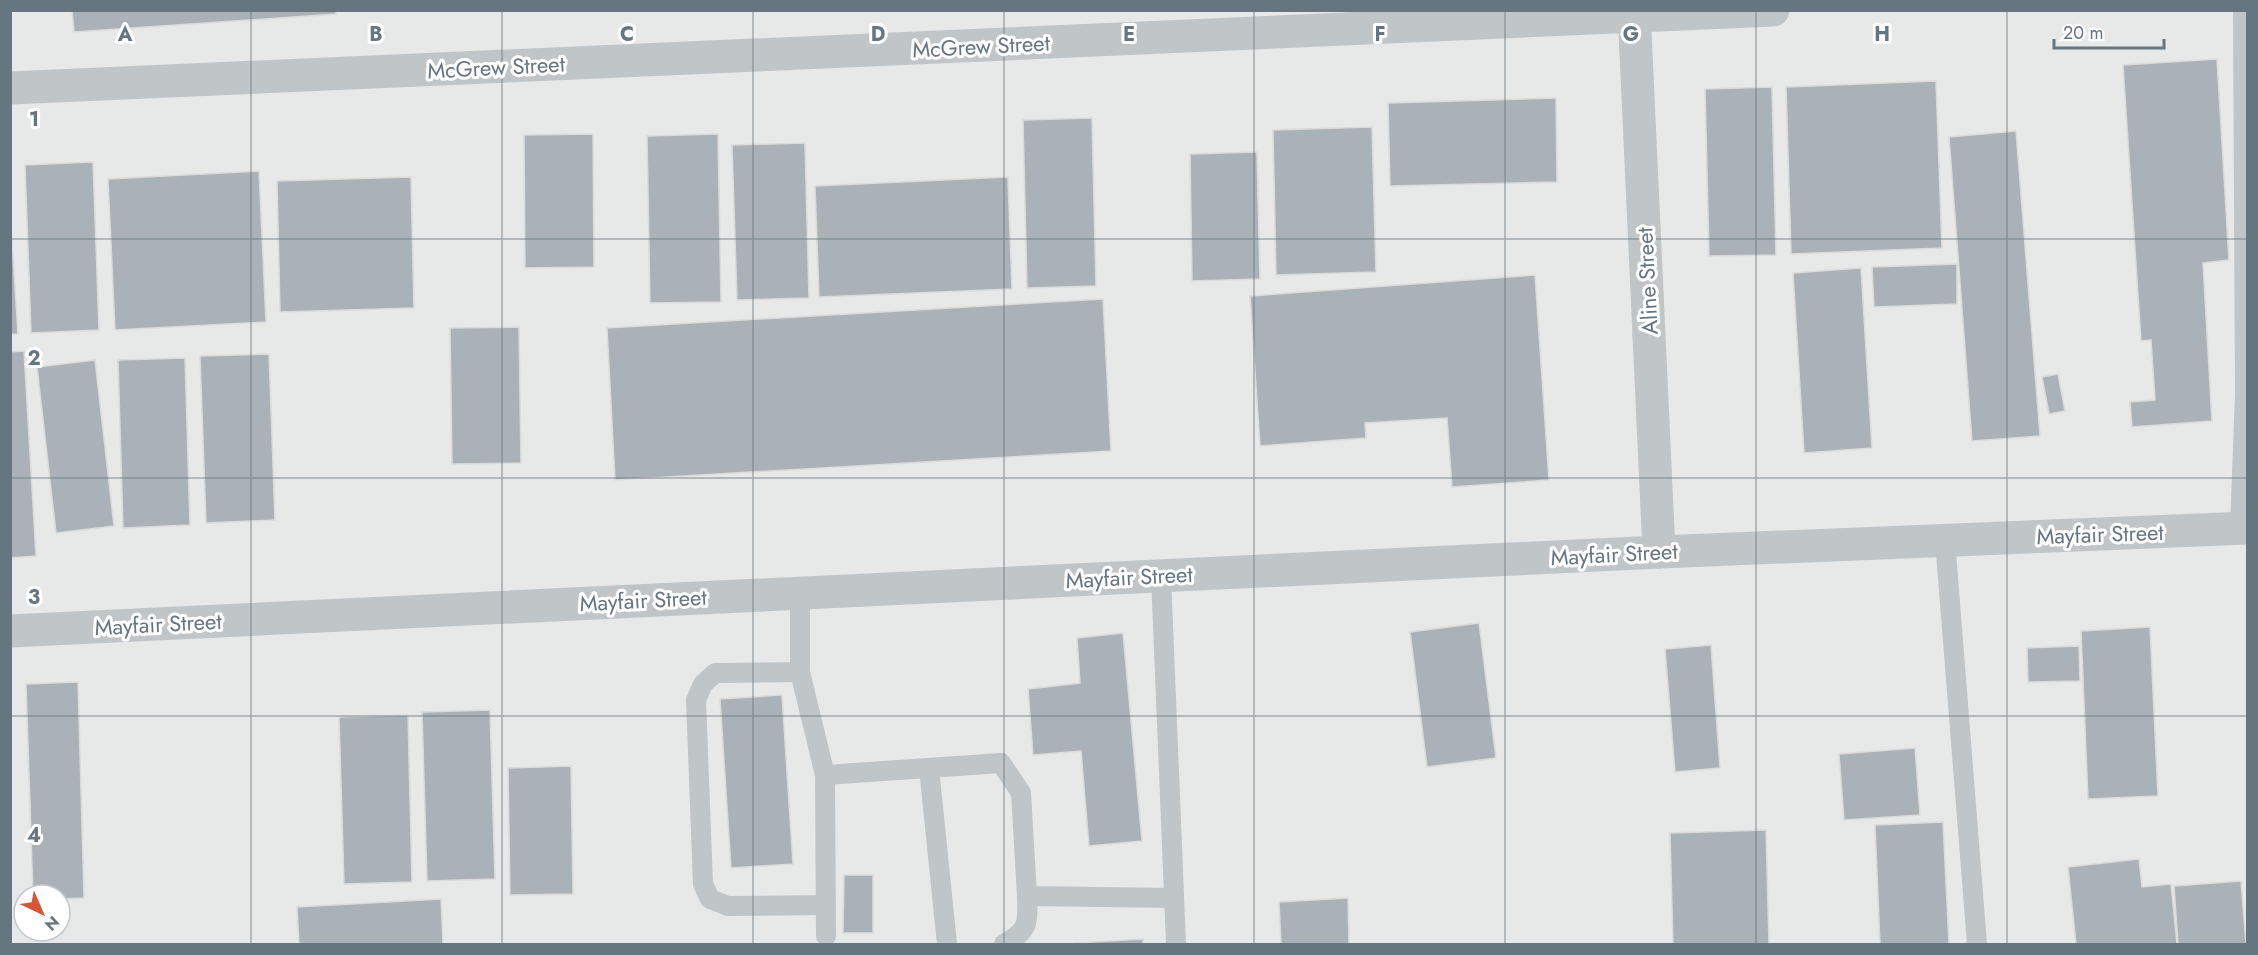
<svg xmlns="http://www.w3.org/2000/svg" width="2258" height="955" viewBox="0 0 2258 955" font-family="Jost,sans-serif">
<rect width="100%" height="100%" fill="#f9f9f7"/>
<path fill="#e7e8e8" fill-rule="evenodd" d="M10,11H2247V944H11ZM24,895H60V931H24Z"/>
<g fill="#aab2b7" stroke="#dbdbd9" stroke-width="1.5">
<path d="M72,10H336V14L74,32Z"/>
<path d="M2217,59L2229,260L2203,263L2212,421L2132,427L2130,402L2155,400L2151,340L2141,341L2123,65Z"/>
<path d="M1936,81L1942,248L1791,254L1786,87Z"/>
<path d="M1772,87L1776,255L1709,256L1705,89Z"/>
<path d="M1556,98L1557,182L1390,186L1388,103Z"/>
<path d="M1092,118L1096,286L1027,288L1023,120Z"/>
<path d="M1372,127L1376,272L1276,275L1273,130Z"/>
<path d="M2016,131L2040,436L1972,441L1949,137Z"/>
<path d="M593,134L594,267L525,268L524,135Z"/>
<path d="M718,134L721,302L650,303L647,136Z"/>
<path d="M805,143L809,298L737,300L732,145Z"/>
<path d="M1257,152L1260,279L1192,281L1190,154Z"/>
<path d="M93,162L99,330L31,333L25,165Z"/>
<path d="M259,171L266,322L115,330L108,179Z"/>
<path d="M411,177L414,308L280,312L277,181Z"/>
<path d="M1008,177L1012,289L819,297L815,186Z"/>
<path d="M10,209L18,334H10Z"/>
<path d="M1957,264V304L1874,307L1872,267Z"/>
<path d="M1861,268L1872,448L1804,453L1793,273Z"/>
<path d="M1535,275L1549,480L1452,487L1447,418L1365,423L1366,438L1260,446L1250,296Z"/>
<path d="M1103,299L1111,451L615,480L607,328Z"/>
<path d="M519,327L521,463L452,464L450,328Z"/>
<path d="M24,351L36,556L10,558V352Z"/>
<path d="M269,354L275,520L206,523L200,356Z"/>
<path d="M185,358L190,525L123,528L118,360Z"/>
<path d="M95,360L114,526L56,533L37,367Z"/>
<path d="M2058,374L2065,411L2049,414L2042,377Z"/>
<path d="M1479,623L1496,758L1427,767L1410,632Z"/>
<path d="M2150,627L2158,796L2088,799L2081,631Z"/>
<path d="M1123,633L1142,841L1089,846L1081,751L1033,755L1028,689L1080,683L1077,638Z"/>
<path d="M1711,645L1720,768L1675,772L1665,649Z"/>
<path d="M2079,646L2080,681L2028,682L2027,648Z"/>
<path d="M78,682L84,898L60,899V895H33L26,684Z"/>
<path d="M782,695L793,864L731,868L720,699Z"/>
<path d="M490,710L495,879L427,881L422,712Z"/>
<path d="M408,715L412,882L344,884L339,717Z"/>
<path d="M1915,748L1920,815L1844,820L1839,754Z"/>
<path d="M571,766L573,894L510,895L508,768Z"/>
<path d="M1943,822L1949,944H1880L1875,825Z"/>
<path d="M1766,830L1769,944H1673L1670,833Z"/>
<path d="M2139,859L2142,887L2171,884L2177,944H2076L2068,867Z"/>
<path d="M844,875H873V933H843Z"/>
<path d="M2241,881L2246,944H2178L2174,886Z"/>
<path d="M1348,898L1349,944H1281L1279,902Z"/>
<path d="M441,899L443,944H299L297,907Z"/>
<path d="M1143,939V944H1075V943Z"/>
</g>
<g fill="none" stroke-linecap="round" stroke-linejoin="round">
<g stroke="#c0c5c8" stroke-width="20">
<path d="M2240,528L2245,394L2243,10"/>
<path d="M1945,540L1977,944"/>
<path d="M1161,576L1176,944"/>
<path d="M800,593V672L825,775"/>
<path d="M800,672L715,673L703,684L696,700L703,884L710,899L728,906L826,905"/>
<path d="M929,768L947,944"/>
<path d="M826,936L825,775L1001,763L1021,793L1027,896L1174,898"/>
<path d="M1004,944C1029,930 1028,924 1027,896"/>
</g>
<g stroke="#c0c5c8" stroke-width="33">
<path d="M1634,10L1659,552"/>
<path d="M10,88L1773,10"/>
<path d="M10,631L1659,552L2248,528"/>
</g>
</g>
<path fill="none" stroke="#667680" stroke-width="1.5" stroke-opacity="0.55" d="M251,10V944M502,10V944M753,10V944M1004,10V944M1254,10V944M1505,10V944M1756,10V944M2007,10V944M10,239H2248M10,478H2248M10,716H2248"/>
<g text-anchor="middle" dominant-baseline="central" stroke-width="6" stroke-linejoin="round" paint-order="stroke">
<g font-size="22" fill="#667680" stroke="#fff">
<text transform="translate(981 46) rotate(-3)">McGrew Street</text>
<text transform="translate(496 67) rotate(-3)">McGrew Street</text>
<text transform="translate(1647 281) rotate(-93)">Aline Street</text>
<text transform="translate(2100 534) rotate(-2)">Mayfair Street</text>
<text transform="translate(1614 554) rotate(-3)">Mayfair Street</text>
<text transform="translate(1129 577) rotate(-3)">Mayfair Street</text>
<text transform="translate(643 600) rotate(-3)">Mayfair Street</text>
<text transform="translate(158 624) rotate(-3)">Mayfair Street</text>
</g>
</g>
<g font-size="20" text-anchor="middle" font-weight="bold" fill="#667680" stroke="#fff" stroke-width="6" stroke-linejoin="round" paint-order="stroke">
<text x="125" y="41">A</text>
<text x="376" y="41">B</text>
<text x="627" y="41">C</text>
<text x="878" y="41">D</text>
<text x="1129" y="41">E</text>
<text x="1380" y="41">F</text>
<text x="1631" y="41">G</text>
<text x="1882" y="41">H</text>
<text x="34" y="126">1</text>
<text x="34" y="365">2</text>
<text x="34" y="604">3</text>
<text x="34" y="842">4</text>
</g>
<rect width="2258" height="955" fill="none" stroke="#667680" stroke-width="24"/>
<g transform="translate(42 913) rotate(136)"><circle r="28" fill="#ffffff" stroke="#c2c8cc" stroke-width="1.5"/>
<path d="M0-4.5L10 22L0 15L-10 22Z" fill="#d85638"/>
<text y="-9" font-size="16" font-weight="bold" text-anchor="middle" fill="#667680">N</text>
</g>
<path d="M2054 39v9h110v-9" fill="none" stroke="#667680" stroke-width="3"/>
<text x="2063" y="39" font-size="18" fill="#667680" stroke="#ffffff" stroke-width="4.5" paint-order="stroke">20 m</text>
</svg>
